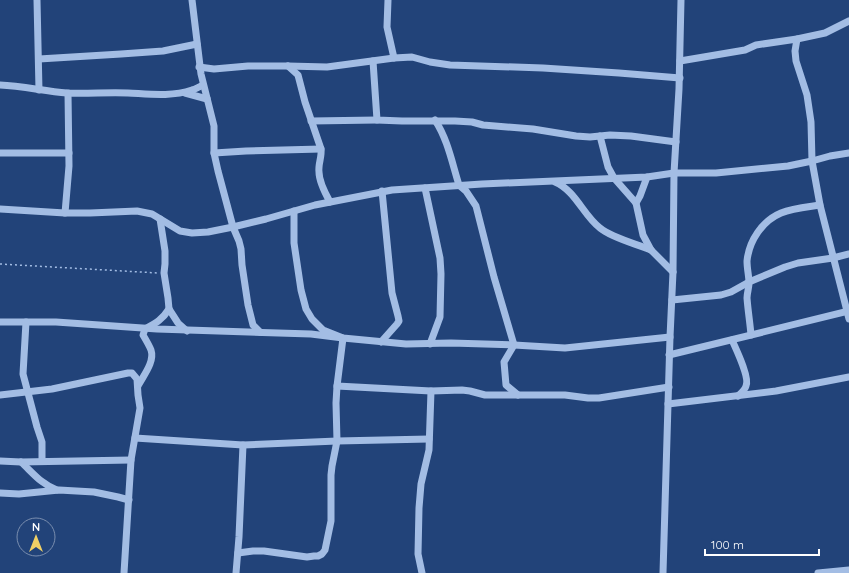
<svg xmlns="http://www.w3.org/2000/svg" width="849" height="573" viewBox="0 0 849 573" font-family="Quicksand,sans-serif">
<rect width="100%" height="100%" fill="#224379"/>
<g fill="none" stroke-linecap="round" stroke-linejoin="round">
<path stroke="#a3bde4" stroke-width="1.5" stroke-dasharray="2 3" stroke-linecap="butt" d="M0,264L158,273"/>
<g stroke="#a3bde4" stroke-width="7">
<path d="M37,0L39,90"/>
<path d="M192,0L201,74L214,126V153L218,171L233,227L239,241L241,249L242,265L248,305L253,325L260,332"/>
<path d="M388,0L387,27L394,58"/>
<path d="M797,39L795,51L796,61L807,95L811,122L812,161L820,205L849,319"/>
<path d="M39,59L121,54L163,51L197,44"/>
<path d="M373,61L377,120L402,121H455L472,122L483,125L533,129L576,136L590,137L610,135L631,136L676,142"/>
<path d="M680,61L745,50L756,45L797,39L825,33L849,21"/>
<path d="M288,66L298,75L305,102L321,149C322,157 318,164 319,172C319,182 325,193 330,202"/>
<path d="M199,67L214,69L248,66H288L327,67L394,58L412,57L430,62L450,65L543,68L619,73L680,78"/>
<path d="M0,85C22,86 44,91 67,93C87,94 108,92 128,93C149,94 171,97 192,90C196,89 199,87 203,85"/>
<path d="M185,93L207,99"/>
<path d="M435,120C448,140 452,163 459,185L466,191L476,206L494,277L514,345L504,362L506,385L518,395"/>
<path d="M311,121L377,120"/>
<path d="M600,136L608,167L614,178L636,203L643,235L651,250L673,272"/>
<path d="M0,153H69"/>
<path d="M214,153L246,151L321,149"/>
<path d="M555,182C576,191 583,215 600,228C612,238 637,244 651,250"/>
<path d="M425,188L440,258L441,274L440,317L430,344"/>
<path d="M636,203L640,196L647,177"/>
<path d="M0,209L65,213H90L137,211L152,214L180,231L192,233L208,232L233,227L266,219L315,205L392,190L482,184L647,177L674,173H716L788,166L812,161L830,156L849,153"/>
<path d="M65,213L69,166L68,93"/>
<path d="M160,219L165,251V264L164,273L168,298L169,309L178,323L187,331"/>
<path d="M672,300L721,295L731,292L749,282L785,267L798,263L833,258L849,254"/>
<path d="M0,322H56L157,329L311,334L343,338L406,344L451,343L514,345L565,348L670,337"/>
<path d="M26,322L23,374L37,427L42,442V461"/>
<path d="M751,335C750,323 748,311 747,298C747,293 749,288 749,283C749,276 747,269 747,261C749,241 762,221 781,213C793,208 807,207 820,205"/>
<path d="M732,340C736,349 750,378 746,386C745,390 741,393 738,396"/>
<path d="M381,342L397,324L399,321L398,316L392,293L382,191"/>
<path d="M669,355L849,311"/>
<path d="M138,386C143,376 155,362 151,350C149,345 146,340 143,335L145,329C156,323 162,320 169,309"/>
<path d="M337,386L431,391L462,390L470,391L485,395H565L588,398H599L669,387"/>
<path d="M0,395L52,389L128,373H132L137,379L138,395L140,408L131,460L124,573"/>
<path d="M668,404L776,391L849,377"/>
<path d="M135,438L243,445L337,441L429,439"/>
<path d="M0,461L21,462L131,460"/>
<path d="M21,462C32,472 42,485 57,490"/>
<path d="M0,493L19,494L59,490L94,492L118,497L129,500"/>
<path d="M238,553L253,551H264L307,557L314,556H318L322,554L325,550L331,521V475L332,466L337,441L336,403L337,386L343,338L323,330L312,319L306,309L301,290L294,243V211"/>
<path d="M236,573L239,537L243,445"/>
<path d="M422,573L418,554L419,508L421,484L429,450L431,391"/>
<path d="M663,573L670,337L673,272L674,173L679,89L681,0"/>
<path d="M818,573L849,570"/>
</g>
</g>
<g transform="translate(36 537)"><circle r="19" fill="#224379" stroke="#7a8eaf"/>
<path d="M0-3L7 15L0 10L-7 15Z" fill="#f0d066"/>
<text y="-6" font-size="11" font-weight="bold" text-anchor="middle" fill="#ffffff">N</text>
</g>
<path d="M705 549v6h114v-6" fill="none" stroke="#ffffff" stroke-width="2"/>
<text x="711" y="549" font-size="12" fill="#ffffff" stroke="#224379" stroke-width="3" paint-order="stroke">100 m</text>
</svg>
